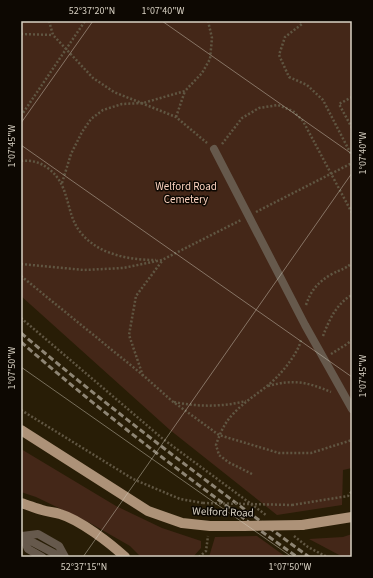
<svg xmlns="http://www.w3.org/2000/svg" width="373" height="578" viewBox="0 0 373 578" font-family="'Source Sans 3',sans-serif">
<rect width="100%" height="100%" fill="#281d06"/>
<g fill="#442718">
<path d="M21,21H352V468L343,470L342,505L277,515L170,430L21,296Z"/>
<path d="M21,449L116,506L162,528L201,541V548L193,557H141L130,546L90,523L36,497L21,492Z"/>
<path d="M352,534V557H343L309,539L343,537Z"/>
<path d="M257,536L286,557H209L215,537Z"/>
</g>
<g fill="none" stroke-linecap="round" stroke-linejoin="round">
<g stroke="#605642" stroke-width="2.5" stroke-dasharray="2 2" stroke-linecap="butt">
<path d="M49,21L53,35L93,78L114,92L176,117L207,143"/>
<path d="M300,21L302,24L285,37L279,55L289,77L307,85L323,100L352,156"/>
<path d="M21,34L53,35"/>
<path d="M352,97L339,104L352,128"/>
<path d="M21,116L85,21"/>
<path d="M176,117L185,91"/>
<path d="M222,144L242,118L259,108L278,105L293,111L303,121L352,213"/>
<path d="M21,161C32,160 40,162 49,169C71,186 65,214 81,233C99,255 130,260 156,260"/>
<path d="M62,183L71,154L82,132L91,119L103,110L122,104L143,103L185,91L202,73L210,59L212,38L208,21"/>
<path d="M256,212L352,163"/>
<path d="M21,264L84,270L123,268L162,260L241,220"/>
<path d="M21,276L144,376L172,401L219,435L279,453H311L352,440"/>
<path d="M306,305C311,290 318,282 332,274C341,269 344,270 352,263"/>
<path d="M21,318L163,439L266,515"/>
<path d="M323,336C329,320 337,303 352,295"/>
<path d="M331,354L347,344L352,340"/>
<path d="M143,376L129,335L136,296L162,261"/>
<path d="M268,386C294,379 307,382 331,392"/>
<path d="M174,402C199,407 222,407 246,401"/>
<path d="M21,410L133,479L180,499L203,503"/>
<path d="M252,474L228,462L219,455L216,445C220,433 225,422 234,413C244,402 256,395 267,386C279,377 298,354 301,340"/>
<path d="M292,505L348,496L352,491"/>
<path d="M294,536L308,547L327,557"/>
<path d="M199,557L206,551L208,536"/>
</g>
<g stroke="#66594c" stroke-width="8">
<path d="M214,149L305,325L352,409"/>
<path d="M22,536L38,534L59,546L65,557"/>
<path d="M22,536L28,549L42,557"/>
<path d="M23,537L61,557"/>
</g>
<g stroke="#ad9278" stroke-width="10">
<path d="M21,430L148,511L182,523L210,526H244"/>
<path d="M21,503C28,505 35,508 42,510C48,512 54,512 60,514C80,520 110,543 125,557"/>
<path d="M302,525L352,517"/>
</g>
<g stroke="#8e8574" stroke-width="3" stroke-dasharray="6 3" stroke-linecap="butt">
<path d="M21,333C114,412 211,485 309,557"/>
<path d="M21,342C109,419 202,489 297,557"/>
</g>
<path stroke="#605642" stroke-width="2.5" stroke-dasharray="2 2" stroke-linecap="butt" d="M203,503L292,505"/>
<path stroke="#ad9278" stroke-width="10" d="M244,526L302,525"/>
</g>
<path fill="none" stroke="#d9d2c4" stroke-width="1" stroke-opacity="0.45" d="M162,21L352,154M21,123L93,21M21,145L352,377M21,367L292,557M83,557L352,173"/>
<g text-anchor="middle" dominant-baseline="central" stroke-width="3" stroke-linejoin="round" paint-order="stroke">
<g font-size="11" fill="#fbd2bf" stroke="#0d0802">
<text x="186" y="186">Welford Road<tspan x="186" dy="13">Cemetery</tspan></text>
</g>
<g font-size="11" fill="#d9d2c4" stroke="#0d0802">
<text transform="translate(223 512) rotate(2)">Welford Road</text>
</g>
</g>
<rect width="373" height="578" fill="none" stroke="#0d0802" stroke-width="44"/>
<rect x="22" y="22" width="329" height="534" fill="none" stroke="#d9d2c4" stroke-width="1.5"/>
<g font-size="10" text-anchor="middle" fill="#d9d2c4">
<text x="92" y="14">52°37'20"N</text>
<text x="163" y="14">1°07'40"W</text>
<text transform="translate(11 146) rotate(-90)" y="4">1°07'45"W</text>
<text transform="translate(362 153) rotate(-90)" y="4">1°07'40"W</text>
<text transform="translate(11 368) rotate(-90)" y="4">1°07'50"W</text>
<text transform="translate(362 376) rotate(-90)" y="4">1°07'45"W</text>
<text x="84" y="570">52°37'15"N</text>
<text x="290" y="570">1°07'50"W</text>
</g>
</svg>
